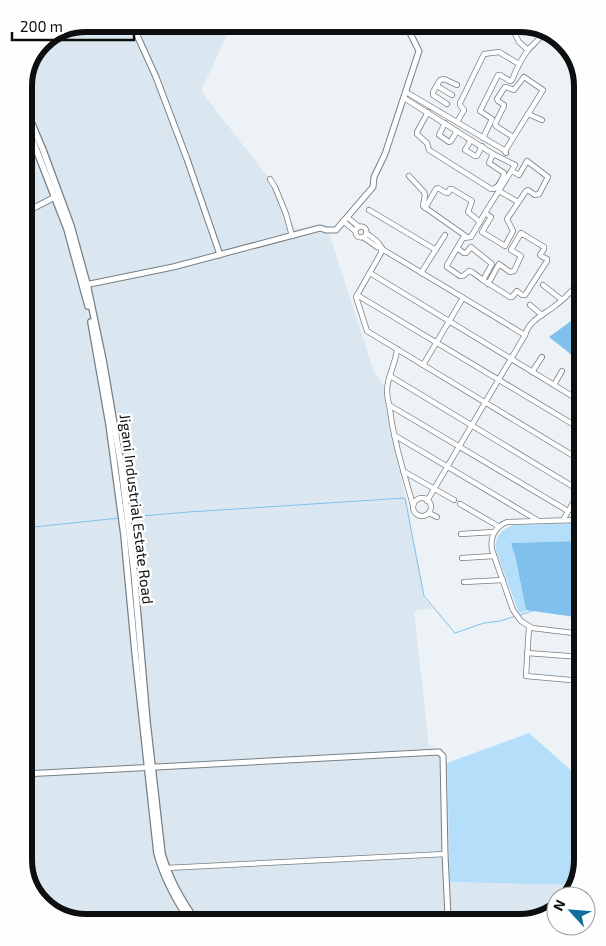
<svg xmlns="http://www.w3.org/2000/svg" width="606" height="946" viewBox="0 0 606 946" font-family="'Exo 2',sans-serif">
<rect width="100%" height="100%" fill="#ecf2f6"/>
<path fill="#dae7f0" d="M87,24H220L227,35L201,91L271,181L296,229L326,224L374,372L385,388L390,430L405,495L424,598L432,608L414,611L429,746L441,750L447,763L450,882L575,885L572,894L570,896H556V908L547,916L83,922L52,912L30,887L24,859V83L42,42Z"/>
<g fill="#b5defb">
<path d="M575,523L582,524V542L576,541L512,543L526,610V612L519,613L496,551C494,537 502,528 515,525Z"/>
<path d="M529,733L582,780V863L575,885L450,882L447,763Z"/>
</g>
<g fill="#7fc1ec">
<path d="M582,313V363L549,337Z"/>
<path d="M576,541L582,542V618L526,610L515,556L511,543Z"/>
</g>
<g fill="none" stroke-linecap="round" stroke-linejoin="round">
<g stroke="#7fc1ec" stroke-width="1">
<path d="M129,517L189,512L405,498L424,596L455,633L484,623L500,621L516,616"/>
<path d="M24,528L120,518"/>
<path d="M520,615L535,610"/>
</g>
<defs>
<g id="minor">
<path d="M224,24H225"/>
<path d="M517,24L514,32L519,42L528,50"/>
<path d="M437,86L452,95"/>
<path d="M406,92L504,150L506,153"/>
<path d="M404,98L493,154L515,165L485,213L471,237L463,238L447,265V267L460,276H463L469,271L472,272L483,280L492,264L471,247L466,253H464L457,248"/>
<path d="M447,104L433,95V92L440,80L444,79L457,85"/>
<path d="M428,112L417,132V134L427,143L429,150L491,189C498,190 501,181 504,175V173L489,163L493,154"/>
<path d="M528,114L542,120"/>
<path d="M457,122L464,110L460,105V103L484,54L499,52L519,64"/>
<path d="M445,123L439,135L449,142L451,141L457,131"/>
<path d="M483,138L492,119L480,111L498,75H500L510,81L512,80C516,70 521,59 528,50C533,44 541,39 544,31"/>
<path d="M471,140L465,150L475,156H477L482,146"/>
<path d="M505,151L543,90L524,77L514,90L506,87H505L497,99L498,101L504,105V106L495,124L496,126L513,137"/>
<path d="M409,176L424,192L425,195L423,206L467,237"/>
<path d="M270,179L275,187L286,214L292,236"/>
<path d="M499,191L518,202"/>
<path d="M425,208L436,189L438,188C441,189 444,193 448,193L450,189H452L472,201L468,212L480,222"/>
<path d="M369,210L436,250"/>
<path d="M485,213L491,217L482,232L505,246L513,231L507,219L526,191L528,190L535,195L539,194L548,177L527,161L519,175L512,171"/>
<path d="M347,217L359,227"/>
<path d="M343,221L355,231"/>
<circle cx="361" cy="232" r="5.5"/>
<path d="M366,233C374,239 383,243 381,253L356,297L367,331L582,461"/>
<path d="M363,237L377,247L382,248"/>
<path d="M382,249L525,335L427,501"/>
<path d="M370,273L582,402"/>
<path d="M421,273L445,235"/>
<path d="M483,280L510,297H512L517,291L522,295H525L547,261V259L541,256L540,255L544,249V247L521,233L511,250L521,256L514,271L510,272L499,264L488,284"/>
<path d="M543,285L562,300"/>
<path d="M357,295L581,429"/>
<path d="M530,305L542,315"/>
<path d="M525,335C530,319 544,315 556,305C566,298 574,288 582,280"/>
<path d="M397,349C396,364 387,376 387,391C387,397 389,404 390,410C394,442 404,473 413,505"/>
<path d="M423,365L463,298"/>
<path d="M532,372L542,357"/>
<path d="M390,376L582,492"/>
<path d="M554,385L562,371"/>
<path d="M389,405L568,511"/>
<path d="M394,435L537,520"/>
<path d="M403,471L454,500"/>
<circle cx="422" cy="507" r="9"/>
<path d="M460,504L498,526"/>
<path d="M429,513L437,517"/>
<path d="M563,520L582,488"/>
<path d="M461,534L494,532"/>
<path d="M462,558L494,556"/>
<path d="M464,582L503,580"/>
<path d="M529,627L526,676L582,681"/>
<path d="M582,634L532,628L521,621L513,610L492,550C490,537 495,527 507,522L576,520H582"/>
<path d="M527,653L582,657"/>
<path d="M166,868L445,854"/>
</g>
<g id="tertiary">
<path d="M132,24L156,77L187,159L220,255"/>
<path d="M24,213L57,196"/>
<path d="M85,285L173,267L320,228L326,230H336L373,187L374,177L385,154L419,51L410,33L412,24"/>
<path d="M24,774L439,752L443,756L445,854L448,917"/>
</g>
<g id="secondary">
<path d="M24,105L43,150L71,226L87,284L103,360L121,465L134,572L147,722L162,854C170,880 180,898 196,921"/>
<path d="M24,118L67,229L88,306"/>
<path d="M91,322L109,424L124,535L135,652L157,853C164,879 175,899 190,921"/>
</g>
</defs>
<use href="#minor" stroke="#797f82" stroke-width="6"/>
<use href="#tertiary" stroke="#797f82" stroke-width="7"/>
<use href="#secondary" stroke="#797f82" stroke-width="8"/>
<use href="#minor" stroke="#fff" stroke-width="4.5"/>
<use href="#tertiary" stroke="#fff" stroke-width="5"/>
<use href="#secondary" stroke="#fff" stroke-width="5.5"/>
</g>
<g text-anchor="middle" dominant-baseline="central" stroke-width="5" stroke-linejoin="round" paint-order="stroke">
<g font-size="15" fill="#0c0e0f" stroke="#fefefe">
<text transform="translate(137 509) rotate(83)">Jigani Industrial Estate Road</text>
</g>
</g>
<path d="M0 0H606V946H0ZM86 32H520A54 54 0 0 1 574 86V860A54 54 0 0 1 520 914H86A54 54 0 0 1 32 860V86A54 54 0 0 1 86 32Z" fill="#fefefe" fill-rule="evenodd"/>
<path fill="none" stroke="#0c0e0f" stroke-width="6" d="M86 32H520A54 54 0 0 1 574 86V860A54 54 0 0 1 520 914H86A54 54 0 0 1 32 860V86A54 54 0 0 1 86 32Z"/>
<g transform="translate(571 911) rotate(296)"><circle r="24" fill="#fefefe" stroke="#9d9e9e"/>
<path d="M0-4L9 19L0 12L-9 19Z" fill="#116e9c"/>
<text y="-8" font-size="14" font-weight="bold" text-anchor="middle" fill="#0c0e0f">N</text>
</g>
<path d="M12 32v8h122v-8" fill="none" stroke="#0c0e0f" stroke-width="2.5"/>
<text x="20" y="32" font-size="15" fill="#0c0e0f" stroke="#fefefe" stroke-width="4" paint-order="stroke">200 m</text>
</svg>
